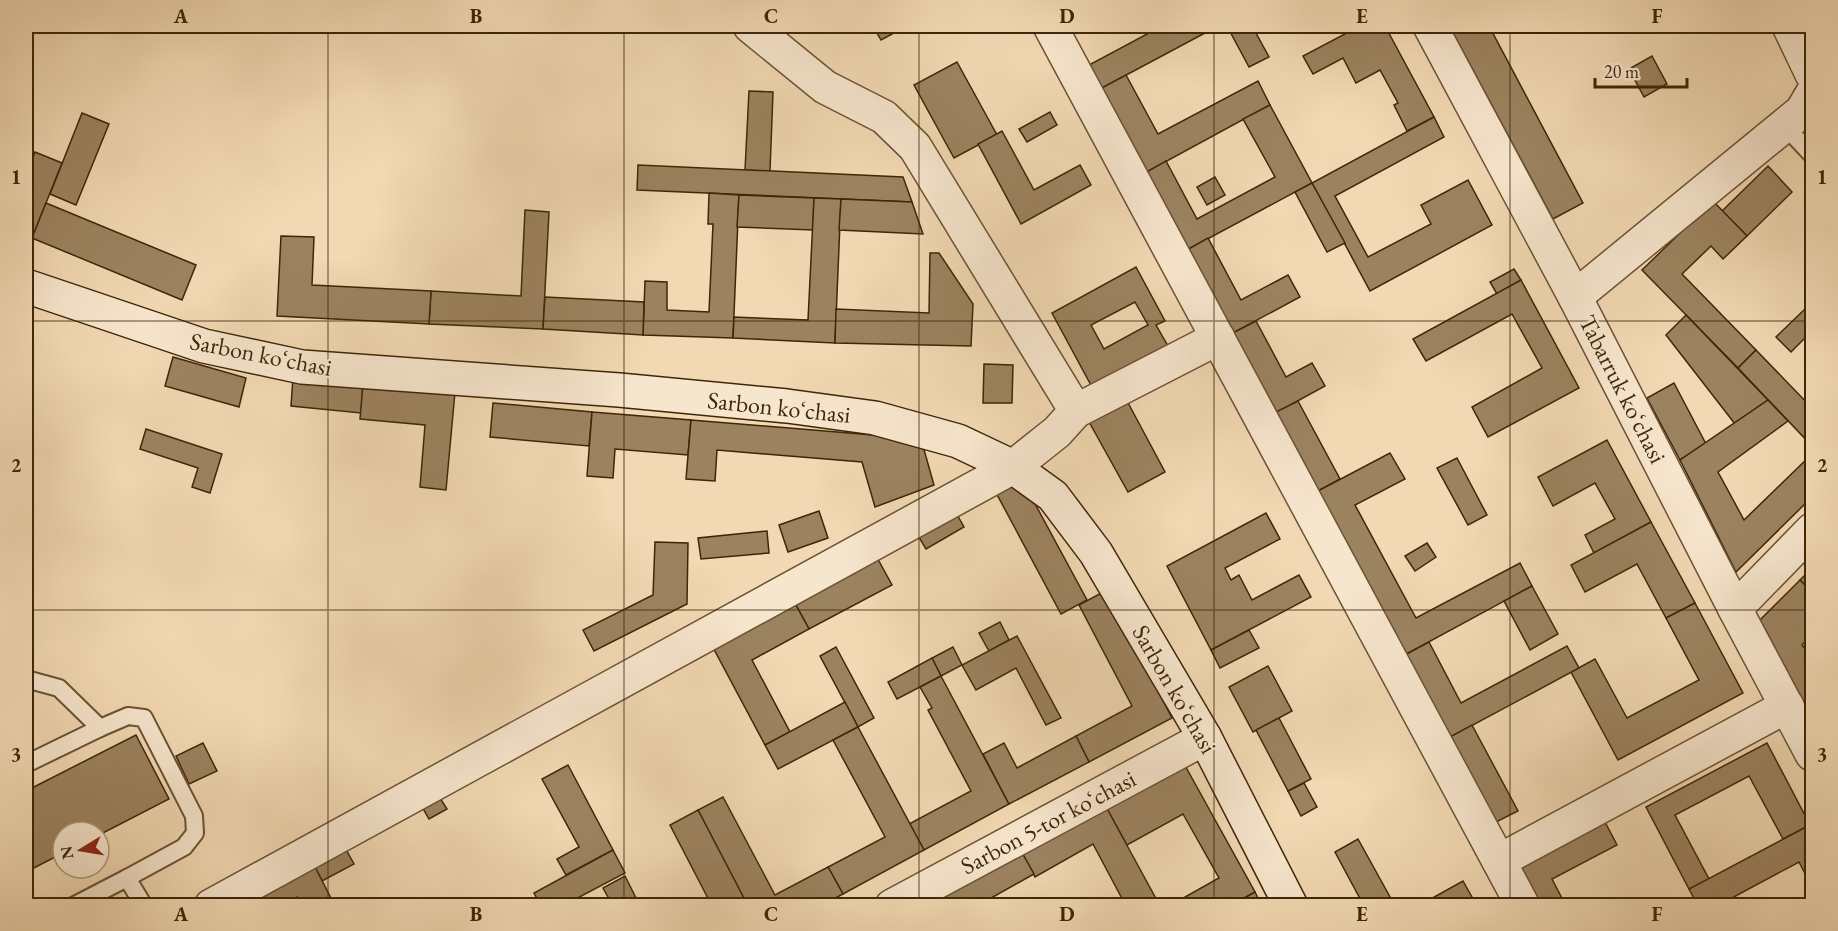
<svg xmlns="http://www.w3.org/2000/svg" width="1838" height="931" viewBox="0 0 1838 931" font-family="'EB Garamond',serif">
<rect width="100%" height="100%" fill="#f2d9b3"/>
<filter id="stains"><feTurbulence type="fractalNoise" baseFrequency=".00333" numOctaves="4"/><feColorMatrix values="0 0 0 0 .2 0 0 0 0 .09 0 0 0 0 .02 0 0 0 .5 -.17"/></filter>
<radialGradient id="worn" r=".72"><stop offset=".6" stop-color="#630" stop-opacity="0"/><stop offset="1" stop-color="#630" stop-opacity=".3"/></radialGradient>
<g fill="#9c8360" stroke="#3e2607" stroke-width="1.5" fill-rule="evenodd">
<path d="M873,26H904L905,27L881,40Z"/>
<path d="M1069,26H1082L1072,31Z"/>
<path d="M1162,26H1218L1102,88L1089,65Z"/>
<path d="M1227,26H1271L1256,33L1269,57L1249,67Z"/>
<path d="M1360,26H1385L1434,117L1407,131L1394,105L1398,103L1380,70L1356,83L1343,58L1313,74L1303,56Z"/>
<path d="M1449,26H1489L1583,203L1553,219Z"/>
<path d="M1652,56L1667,84L1644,97L1629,69Z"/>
<path d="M957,62L997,135L954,158L914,85Z"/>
<path d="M1126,75L1158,134L1258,81L1270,105L1143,174L1098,90Z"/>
<path d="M749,91L773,92L770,171L745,170Z"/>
<path d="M1270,105L1312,183L1185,251L1143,174L1166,161L1197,219L1275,177L1243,119Z"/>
<path d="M1050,112L1057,125L1027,142L1019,129Z"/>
<path d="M82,113L109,124L76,205L50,194Z"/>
<path d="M1434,117L1444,137L1335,196L1368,257L1431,224L1421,205L1468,180L1492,225L1370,291L1312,183Z"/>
<path d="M1002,131L1034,190L1080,165L1091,185L1021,224L978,144Z"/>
<path d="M35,152L62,163L32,238L26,236V176Z"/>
<path d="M638,165L903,177L912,202L637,190Z"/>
<path d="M1768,166L1792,192L1747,236L1722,211Z"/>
<path d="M1215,177L1225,195L1207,205L1197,187Z"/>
<path d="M1312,183L1345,243L1327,252L1295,192Z"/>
<path d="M709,193L739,195L733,338L643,335L645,281L667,282V310L709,312L713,224H708Z"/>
<path d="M739,195L814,198L813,230L737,227Z"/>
<path d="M814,198L841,199L835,343L733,338L734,317L808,320Z"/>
<path d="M841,199L912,202L923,234L839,230Z"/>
<path d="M1713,201L1747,236L1723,259L1711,246L1682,274L1756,350L1738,368L1642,270Z"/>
<path d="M46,203L196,265L182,300L32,238Z"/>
<path d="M525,210L549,212L543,329L429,324L431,291L521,296Z"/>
<path d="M281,236L314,237L312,285L431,291L429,324L277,316Z"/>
<path d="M1208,238L1241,300L1288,275L1300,297L1229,335L1185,251Z"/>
<path d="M930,253H939L973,304L971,346L835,343L836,309L929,313Z"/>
<path d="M1136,267L1165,321L1156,325L1168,346L1092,387L1052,313ZM1135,302L1148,325L1104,349L1091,325Z"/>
<path d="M1514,269L1521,280L1497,294L1490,282Z"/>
<path d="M1521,280L1579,388L1488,437L1472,407L1542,368L1512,314L1426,361L1413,339Z"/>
<path d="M545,297L644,302L643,335L543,329Z"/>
<path d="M1805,309L1812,316V331L1791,352L1776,337Z"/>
<path d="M1686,315L1768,400L1735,424L1666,335Z"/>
<path d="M1256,321L1286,377L1312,363L1325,386L1272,415L1229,335Z"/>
<path d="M1756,350L1812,408V446L1738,368Z"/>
<path d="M173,357L246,378L239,407L165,386Z"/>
<path d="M984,364L1013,365L1012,403H983Z"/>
<path d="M293,377L363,384L361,413L291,406Z"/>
<path d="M1674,383L1706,444L1680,460L1647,398Z"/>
<path d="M363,384L455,392L446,490L420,487L425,425L360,419Z"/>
<path d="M1126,399L1165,472L1128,492L1088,420Z"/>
<path d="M1768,400L1788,421L1718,472L1744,520L1812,454V497L1736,572L1680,460Z"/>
<path d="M1298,401L1340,479L1318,491L1276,412Z"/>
<path d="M493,403L592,412L589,446L490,437Z"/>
<path d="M592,412L691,420L688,455L615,449L613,478L587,476Z"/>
<path d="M691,420L921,439L934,485L875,507L862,462L717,450L715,481L686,479Z"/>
<path d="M146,429L222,454L210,493L192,487L198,468L140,449Z"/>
<path d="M1607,440L1651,522L1594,553L1585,535L1615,519L1595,483L1553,506L1538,477Z"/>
<path d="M1390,453L1405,479L1355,505L1416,618L1520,563L1532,586L1401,657L1314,493Z"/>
<path d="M1457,458L1487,515L1468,525L1437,468Z"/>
<path d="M1020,476L1087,600L1061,614L994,489Z"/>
<path d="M819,511L828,538L788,552L779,525Z"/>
<path d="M955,511L964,527L926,549L917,534Z"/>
<path d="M1266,513L1280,539L1225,568L1231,580L1239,575L1252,600L1299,575L1311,597L1211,650L1167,566Z"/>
<path d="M1651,522L1695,603L1666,618L1637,564L1585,592L1571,565Z"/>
<path d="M767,531L769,553L701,559L698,538Z"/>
<path d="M655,542L688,543L687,604L594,651L583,630L653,595Z"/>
<path d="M1427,543L1436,557L1415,571L1405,556Z"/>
<path d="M874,552L892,585L809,629L791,596Z"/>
<path d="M1812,568V593L1800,580Z"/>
<path d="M1800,580L1812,593V635L1802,645L1812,657V720L1760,620Z"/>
<path d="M1532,586L1558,634L1530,650L1504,601Z"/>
<path d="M1105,591L1172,718L1089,762L1076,736L1132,706L1079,605Z"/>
<path d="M791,596L809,629L752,660L790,732L765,745L709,640Z"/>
<path d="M1695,603L1743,693L1618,760L1571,672L1595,659L1627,718L1699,680L1666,618Z"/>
<path d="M1000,622L1009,640L989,651L979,633Z"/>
<path d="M1249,630L1259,648L1220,668L1211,650Z"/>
<path d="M1017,636L1061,718L1046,725L1016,668L976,690L962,665Z"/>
<path d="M1429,642L1461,703L1567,646L1579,668L1445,740L1401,657Z"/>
<path d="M836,647L874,718L858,727L820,656Z"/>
<path d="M953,647L962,665L941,676L932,658Z"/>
<path d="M932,658L941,676L897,699L888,682Z"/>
<path d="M1268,666L1292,711L1253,732L1229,687Z"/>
<path d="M941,676L1009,804L924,850L909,824L971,791L928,710L932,708L920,687Z"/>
<path d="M845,702L858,727L778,769L765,745Z"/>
<path d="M1279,718L1311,779L1288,791L1256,730Z"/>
<path d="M1472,725L1518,811L1496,822L1450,737Z"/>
<path d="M858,727L924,850L843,894L828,867L885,837L833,740Z"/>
<path d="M136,735L169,799L99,835V832H63V853L26,872V791Z"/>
<path d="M1076,736L1089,762L1009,804L983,754L1004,743L1017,768Z"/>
<path d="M203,743L217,771L189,784L176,756Z"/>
<path d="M1767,743L1810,825L1783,839L1749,776L1675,815L1709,879L1689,889L1646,807Z"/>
<path d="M1183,762L1255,892L1230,906H1169L1219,878L1183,814L1127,845L1105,805Z"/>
<path d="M568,765L613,850L566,875L557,859L579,847L542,779Z"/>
<path d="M1304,783L1317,807L1301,816L1288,791Z"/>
<path d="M438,795L447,809L429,819L421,805Z"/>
<path d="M723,797L775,895L828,867L843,894L821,906H748L698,810Z"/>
<path d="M1105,805L1160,906H1126L1093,844L1035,877L1021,851Z"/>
<path d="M698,810L748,906H712L670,825Z"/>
<path d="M1605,822L1617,845L1552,879L1566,906H1537L1517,868Z"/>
<path d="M1810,825L1812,830V887L1799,862L1717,906H1698L1689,889Z"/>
<path d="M1358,839L1395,906H1364L1335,852Z"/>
<path d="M343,844L354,864L322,881L312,861Z"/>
<path d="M613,850L625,873L566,904L567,906H541L534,893Z"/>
<path d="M1021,851L1034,874L977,906H946L941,896Z"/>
<path d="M312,861L335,906H302L297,897L282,906H217Z"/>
<path d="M625,876L640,906H613L603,888Z"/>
<path d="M1463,881L1477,906H1418Z"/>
<path d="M1255,892L1262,906H1230Z"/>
</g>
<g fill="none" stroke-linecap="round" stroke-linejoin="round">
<defs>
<g id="lane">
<path d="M1784,125L1812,155"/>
<path d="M26,679L59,688L100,728L26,764"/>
<path d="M100,728L128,716L144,718L194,816L195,833L184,847L127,878"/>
<path d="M73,906L127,878L144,906"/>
</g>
<g id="street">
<path d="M1050,26L1523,906"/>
<path d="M1430,26L1575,297L1735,609L1812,754"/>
<path d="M1789,26L1812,74"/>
<path d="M1575,297L1802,111L1812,94"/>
<path d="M1076,411L1218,338"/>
<path d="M1735,609L1812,530"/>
<path d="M1499,861L1787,706"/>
<path d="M211,906L1013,467L1057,432L1076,411L915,147L884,117L825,87L750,26"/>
<path d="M892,906L1205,738"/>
</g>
<path id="secondary" d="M26,286L204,346L302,367L619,390L787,406L875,418L958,441L1013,467L1053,496L1096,553L1205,738L1291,906"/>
</defs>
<use href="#lane" stroke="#6b5332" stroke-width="20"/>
<use href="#street" stroke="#6b5332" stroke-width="36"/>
<use href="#secondary" stroke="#3e2607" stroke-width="36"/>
<use href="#lane" stroke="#f7e6ce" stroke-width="16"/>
<use href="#street" stroke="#f7e6ce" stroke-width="33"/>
<use href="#secondary" stroke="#f7e6ce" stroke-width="33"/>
</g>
<path fill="none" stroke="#3e2607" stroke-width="1.5" stroke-opacity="0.55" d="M328,26V906M624,26V906M919,26V906M1214,26V906M1510,26V906M26,321H1812M26,610H1812"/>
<g text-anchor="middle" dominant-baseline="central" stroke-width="4.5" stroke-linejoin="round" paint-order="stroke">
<g font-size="24" fill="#3e2607" stroke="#f7e6ce">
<text transform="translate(261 354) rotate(11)">Sarbon koʻchasi</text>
<text transform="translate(1623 389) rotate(63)">Tabarruk koʻchasi</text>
<text transform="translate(779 407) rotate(6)">Sarbon koʻchasi</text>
<text transform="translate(1175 689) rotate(60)">Sarbon koʻchasi</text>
<text transform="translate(1048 822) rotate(-28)">Sarbon 5-tor koʻchasi</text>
</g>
</g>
<rect width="1838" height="931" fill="none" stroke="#f2d9b3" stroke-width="66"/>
<g transform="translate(81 850) rotate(259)"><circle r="28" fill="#f7e6ce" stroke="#ad997e" stroke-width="1.5"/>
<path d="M0-4.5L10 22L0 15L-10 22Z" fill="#8f2418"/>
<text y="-9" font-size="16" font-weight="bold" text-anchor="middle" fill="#3e2607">N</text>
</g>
<path d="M1595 78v9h92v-9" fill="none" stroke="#3e2607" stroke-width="3"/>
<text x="1604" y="78" font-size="18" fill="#3e2607" stroke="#f7e6ce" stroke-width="4.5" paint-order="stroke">20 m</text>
<rect x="33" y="33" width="1772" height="865" fill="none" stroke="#3e2607" stroke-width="2"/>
<g font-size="20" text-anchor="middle" font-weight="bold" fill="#3e2607">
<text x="181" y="23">A</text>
<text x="476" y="23">B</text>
<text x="771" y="23">C</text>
<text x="1067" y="23">D</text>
<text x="1362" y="23">E</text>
<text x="1657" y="23">F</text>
<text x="16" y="184">1</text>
<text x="1822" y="184">1</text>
<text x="16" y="472">2</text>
<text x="1822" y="472">2</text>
<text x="16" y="761">3</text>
<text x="1822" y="761">3</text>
<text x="181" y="921">A</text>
<text x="476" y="921">B</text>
<text x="771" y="921">C</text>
<text x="1067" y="921">D</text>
<text x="1362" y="921">E</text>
<text x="1657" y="921">F</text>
</g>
<rect width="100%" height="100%" filter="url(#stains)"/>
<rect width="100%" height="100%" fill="url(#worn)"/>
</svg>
